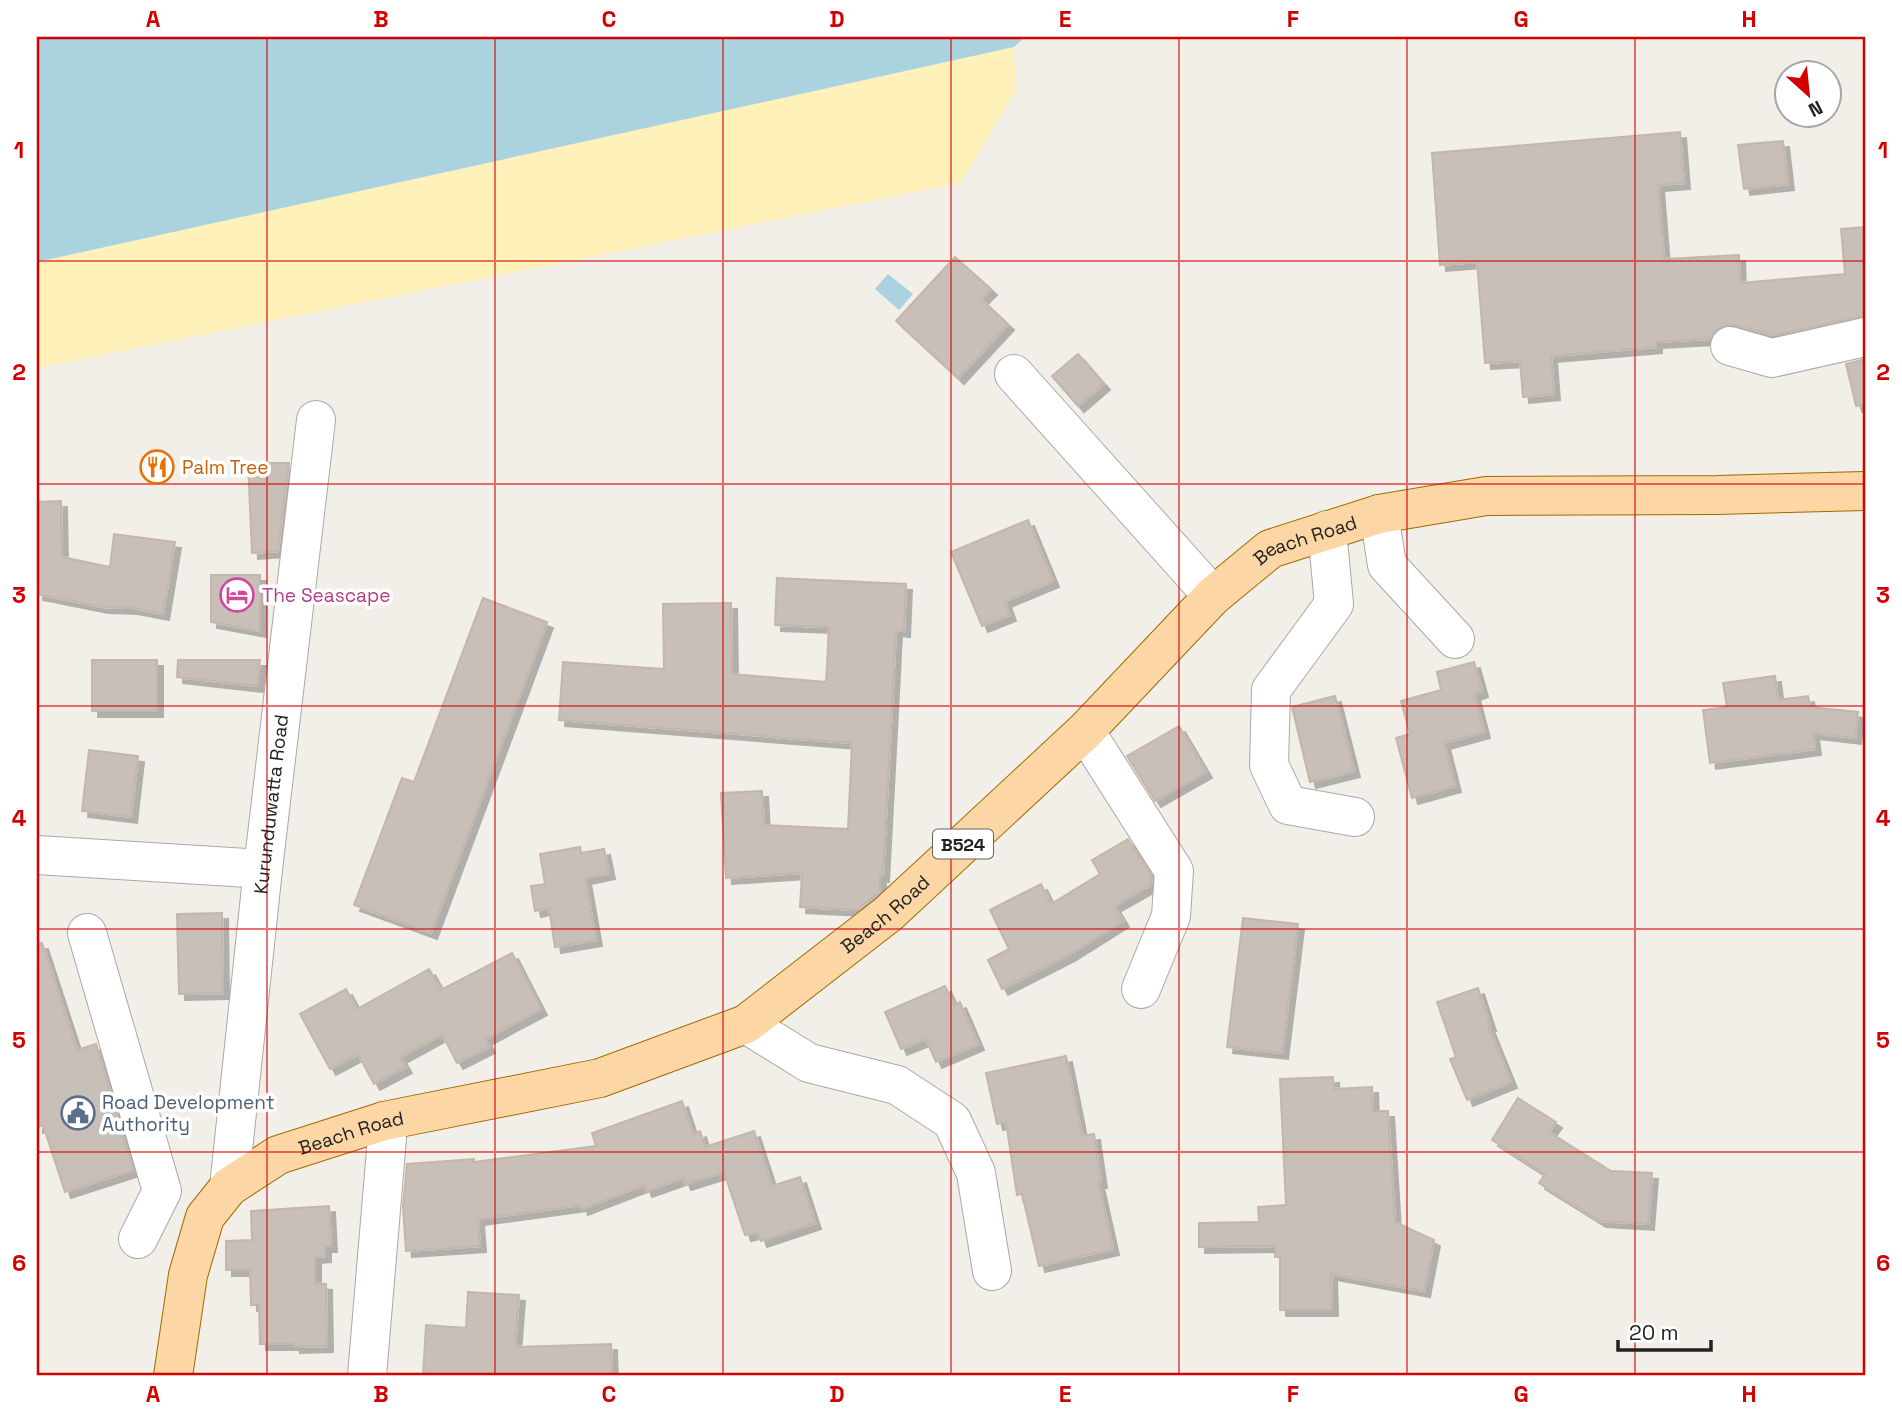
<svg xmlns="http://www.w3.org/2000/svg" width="1902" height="1413" viewBox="0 0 1902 1413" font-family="'Space Grotesk',sans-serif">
<defs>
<filter id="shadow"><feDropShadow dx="6" dy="6" stdDeviation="0" flood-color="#0004"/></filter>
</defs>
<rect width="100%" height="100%" fill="#f2efe9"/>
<path fill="#fff1ba" d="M1014,47L1016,90L961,183L37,368V262Z"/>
<g fill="#aad3df">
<path d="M37,37H1025L1014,47L37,262Z"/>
<path d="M888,274L913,294L899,310L875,289Z"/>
</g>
<g fill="#c7bfb8" stroke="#c4b6ab" stroke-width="2" filter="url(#shadow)">
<path d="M1680,132L1684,183L1658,185L1664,259L1739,255L1740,283L1845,274L1841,229L1865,227V316L1773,335L1736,325H1725L1715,330L1709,339L1656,342V347L1551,356L1554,394L1523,397L1520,361L1485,363L1477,262L1440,265L1432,153Z"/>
<path d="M1783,141L1788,184L1744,189L1738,145Z"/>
<path d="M955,257L991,289L981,299L1008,324L958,378L896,321Z"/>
<path d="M1078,354L1104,384L1078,406L1052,376Z"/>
<path d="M1865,359V405L1856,406L1846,364Z"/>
<path d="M248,463H289L278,551L252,553Z"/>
<path d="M61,501L62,557L110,567L114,534L175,542L163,614L132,608L102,607L37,594V502Z"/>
<path d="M1028,520L1053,581L1005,601L1010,615L982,626L951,552Z"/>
<path d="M211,575H260V631L211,622Z"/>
<path d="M777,578L906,584L904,631L896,630L883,876H880V892L857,910L800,907L802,873L726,878L721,793L762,791L764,825L848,829L852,743L559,720L563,662L664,669L663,604L731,603L732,674L826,682L829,627L775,625Z"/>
<path d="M483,598L547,622L431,933L354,905L402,778L414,782Z"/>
<rect x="92" y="660" width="65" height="51"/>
<path d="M178,660H260L257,686L177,677Z"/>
<path d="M1474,662L1482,691L1474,694L1484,732L1444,743L1455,786L1412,798L1396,738L1410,734L1401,701L1441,690L1437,672Z"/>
<path d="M1775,676L1778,700L1808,696L1810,707L1858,712L1855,738L1813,733L1815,749L1710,763L1703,710L1727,707L1723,683Z"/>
<path d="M1335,696L1354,771L1310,782L1292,707Z"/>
<path d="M1179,726L1206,772L1155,801L1127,756Z"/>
<path d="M89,750L138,756L131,817L82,811Z"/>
<path d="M1128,839L1152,877L1151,885L1114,906L1123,921L1069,955L1002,989L988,960L1009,949L990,910L1041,884L1051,904L1100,874L1092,860Z"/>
<path d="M580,847L581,853L604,849L609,873L585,878L596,940L555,947L549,908L535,911L531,886L545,884L540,854Z"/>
<path d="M222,913L223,993L179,994L177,914Z"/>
<path d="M1243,918L1298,924L1282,1053L1227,1047Z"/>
<path d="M42,943L77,1050L96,1044L133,1170L65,1192L43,1125L37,1127V944Z"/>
<path d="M512,953L541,1009L485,1039L489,1047L457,1063L442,1034L400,1057L406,1067L374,1084L358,1054L330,1069L300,1014L346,989L357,1009L429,969L441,990Z"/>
<path d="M945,986L954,1005L960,1002L978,1044L936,1062L926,1039L901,1049L885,1012Z"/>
<path d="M1478,988L1490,1025H1488L1511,1082L1467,1100L1450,1059L1456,1057L1437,1002Z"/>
<path d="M1066,1056L1082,1136L1094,1134L1101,1182H1098L1113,1249L1039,1266L1022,1194L1017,1195L1006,1122L997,1124L986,1073Z"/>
<path d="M1333,1077L1334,1089L1372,1087L1373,1111H1388L1395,1222L1434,1240L1424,1291L1331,1274L1332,1310H1280V1257H1275V1246L1199,1247V1223L1259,1222L1258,1207L1286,1205L1280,1079Z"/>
<path d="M1518,1098L1556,1122L1549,1132L1611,1171L1652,1173L1648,1224L1600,1221L1539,1183L1545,1174L1492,1140Z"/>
<path d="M682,1101L693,1134L700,1131L705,1147L754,1131L772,1186L800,1177L815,1223L761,1241L758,1232L745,1235L724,1172L685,1184L683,1178L646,1191L644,1185L582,1209L581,1205L478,1219L480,1246L406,1251L403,1206L407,1164L474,1159V1162L596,1146L592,1133Z"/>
<path d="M329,1206L331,1246H325V1256L315,1257V1283L326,1284L327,1346L294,1347V1344H260L259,1305H251L250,1270H226V1241L252,1240L251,1211Z"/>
<path d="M468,1292L519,1295L515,1347L611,1344L612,1376H423L426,1325L466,1328Z"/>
</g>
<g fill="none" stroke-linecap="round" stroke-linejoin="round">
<defs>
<g id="minor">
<path d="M1730,346L1772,358L1865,337"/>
<path d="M1014,374L1213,596"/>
<path d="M1379,514L1387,565L1455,639"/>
<path d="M1327,530L1334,604L1271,690L1269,765L1288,805L1355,817"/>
<path d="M1085,731L1174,871L1171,916L1141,989"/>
<path d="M37,855L263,869"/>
<path d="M87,933L162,1191L138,1239"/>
<path d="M746,1024L809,1063L897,1085L952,1121L976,1173L992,1271"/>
<path id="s1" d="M229,1187L263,869L316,420"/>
<path d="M367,1376L387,1138L384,1121"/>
</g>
<g id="major">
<path id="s2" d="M173,1376L188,1275L205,1217L229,1187L278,1155L384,1121L600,1078L746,1024L888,914L1085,731L1213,596L1270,549L1379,514L1486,496L1717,495L1865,491"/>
</g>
</defs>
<use href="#minor" stroke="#a9a9a9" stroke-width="40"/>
<use href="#major" stroke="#a06b00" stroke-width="40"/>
<use href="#minor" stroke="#fff" stroke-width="38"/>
<use href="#major" stroke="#fcd6a4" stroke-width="38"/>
</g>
<path fill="none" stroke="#d40000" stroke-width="2" stroke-opacity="0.55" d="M267,37V1376M495,37V1376M723,37V1376M951,37V1376M1179,37V1376M1407,37V1376M1635,37V1376M37,261H1865M37,484H1865M37,706H1865M37,929H1865M37,1152H1865"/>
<defs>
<symbol id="restaurant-ring" viewBox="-11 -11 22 22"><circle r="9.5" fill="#fff" stroke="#e8710a" stroke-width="1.5"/><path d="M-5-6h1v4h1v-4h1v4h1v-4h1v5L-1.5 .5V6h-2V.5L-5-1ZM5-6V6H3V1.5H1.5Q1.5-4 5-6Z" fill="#e8710a"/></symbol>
<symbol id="hotel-ring" viewBox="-11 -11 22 22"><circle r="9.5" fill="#fff" stroke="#d1479c" stroke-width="1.5"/><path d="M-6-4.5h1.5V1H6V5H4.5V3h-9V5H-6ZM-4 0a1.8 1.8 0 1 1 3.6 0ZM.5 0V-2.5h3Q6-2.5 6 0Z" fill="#d1479c"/></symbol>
<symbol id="civic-ring" viewBox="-11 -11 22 22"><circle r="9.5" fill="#fff" stroke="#5c6f8a" stroke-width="1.5"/><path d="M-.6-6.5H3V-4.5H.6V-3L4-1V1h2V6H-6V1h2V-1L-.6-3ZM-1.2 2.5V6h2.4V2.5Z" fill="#5c6f8a"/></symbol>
</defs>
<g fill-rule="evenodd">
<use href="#restaurant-ring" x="138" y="448" width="38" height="38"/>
<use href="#hotel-ring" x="218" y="576" width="38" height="38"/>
<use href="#civic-ring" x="59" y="1094" width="38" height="38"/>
</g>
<g text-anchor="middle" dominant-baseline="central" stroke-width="7" stroke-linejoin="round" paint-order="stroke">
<rect fill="#fff" stroke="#646464" stroke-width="2" x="933" y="829.5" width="60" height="29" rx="5"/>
<g font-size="18" font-weight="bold" fill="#222">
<text x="963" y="844">B524</text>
</g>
<g font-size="19" fill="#c56008" stroke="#fff" text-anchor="start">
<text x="182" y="467">Palm Tree</text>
</g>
<g font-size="19" fill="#222" stroke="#fff">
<text stroke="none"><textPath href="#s2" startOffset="1491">Beach Road</textPath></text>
<text stroke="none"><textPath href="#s1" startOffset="385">Kurunduwatta Road</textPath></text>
<text stroke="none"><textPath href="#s2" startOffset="924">Beach Road</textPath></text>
<text stroke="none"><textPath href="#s2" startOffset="336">Beach Road</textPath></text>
</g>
<g font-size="19" fill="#b23c85" stroke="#fff" text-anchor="start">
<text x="262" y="595">The Seascape</text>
</g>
<g font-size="19" fill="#4e5e75" stroke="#fff" text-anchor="start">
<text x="102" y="1102">Road Development<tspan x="102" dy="22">Authority</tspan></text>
</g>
</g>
<rect width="1902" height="1413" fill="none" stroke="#ffffff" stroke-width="77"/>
<g transform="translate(1808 94) rotate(153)"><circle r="33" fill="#ffffff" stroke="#a7a7a7" stroke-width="2"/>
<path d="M0-5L12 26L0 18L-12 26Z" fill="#d40000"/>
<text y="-10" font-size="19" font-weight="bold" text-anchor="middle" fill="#222222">N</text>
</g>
<path d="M1618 1340v10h93v-10" fill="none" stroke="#222222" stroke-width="3.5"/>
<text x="1629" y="1340" font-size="21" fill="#222222" stroke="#ffffff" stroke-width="5" paint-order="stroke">20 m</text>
<rect x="38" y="38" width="1826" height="1336" fill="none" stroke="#d40000" stroke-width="2.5"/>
<g font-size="23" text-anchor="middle" font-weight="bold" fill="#d40000">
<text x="153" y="27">A</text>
<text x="381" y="27">B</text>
<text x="609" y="27">C</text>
<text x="837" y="27">D</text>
<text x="1065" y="27">E</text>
<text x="1293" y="27">F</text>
<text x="1521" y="27">G</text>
<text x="1749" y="27">H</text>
<text x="19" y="158">1</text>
<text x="1883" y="158">1</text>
<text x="19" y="380">2</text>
<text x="1883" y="380">2</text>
<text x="19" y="603">3</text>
<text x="1883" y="603">3</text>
<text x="19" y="826">4</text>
<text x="1883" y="826">4</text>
<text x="19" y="1048">5</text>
<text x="1883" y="1048">5</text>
<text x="19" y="1271">6</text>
<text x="1883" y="1271">6</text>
<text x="153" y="1402">A</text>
<text x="381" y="1402">B</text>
<text x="609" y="1402">C</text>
<text x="837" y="1402">D</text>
<text x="1065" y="1402">E</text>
<text x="1293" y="1402">F</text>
<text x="1521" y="1402">G</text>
<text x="1749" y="1402">H</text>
</g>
</svg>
